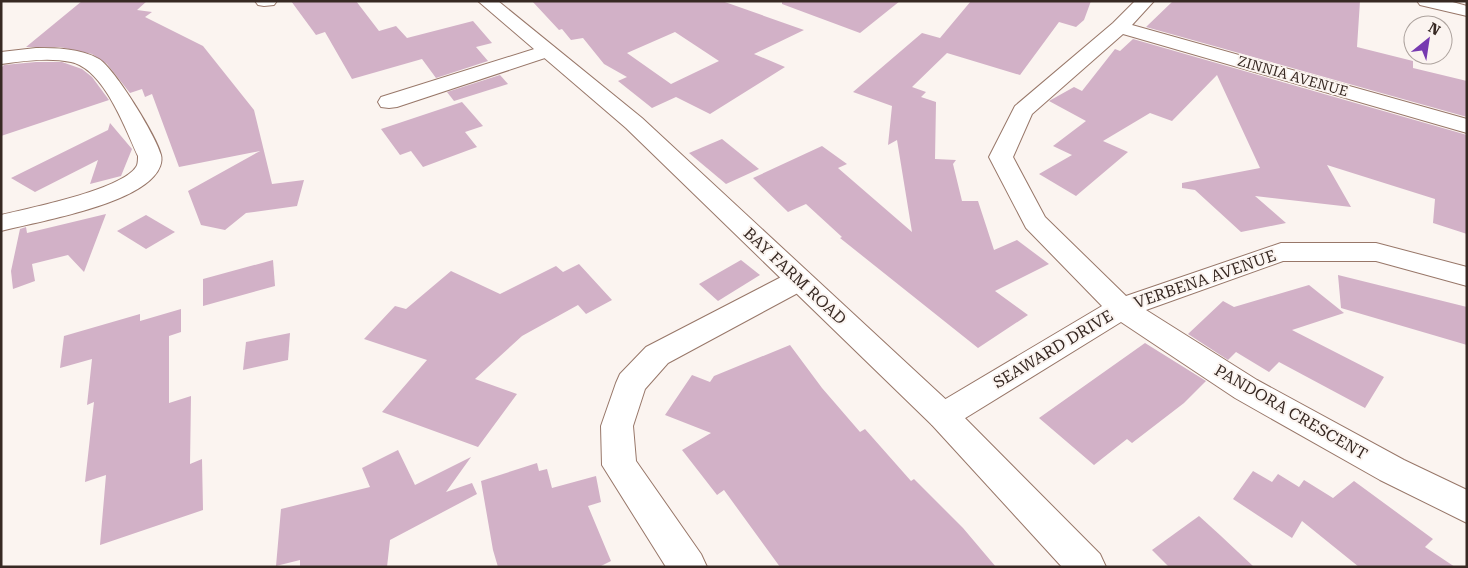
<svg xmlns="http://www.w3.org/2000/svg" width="1468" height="568" viewBox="0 0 1468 568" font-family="'Roboto Serif',serif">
<rect width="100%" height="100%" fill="#fbf4f0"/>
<g fill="#d2b1c7" fill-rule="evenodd">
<path d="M82,1H147L137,10L152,12L145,17L203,46L254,110L272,184L304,180L297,206L246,213L225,230L201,225L188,191L260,151L179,167L152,94L145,97L142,89L130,93L107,64L92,54L60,47H26Z"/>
<path d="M291,1H356L379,31L396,26L407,38L473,21L492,43L476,47L488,61L436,78L422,59L352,79L325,32L316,35Z"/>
<path d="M532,1H722L804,30L754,54L785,67L710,114L676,97L652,108L618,81L627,77L604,64L583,38L571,40L562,29L559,30ZM675,32L719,61L671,84L627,53Z"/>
<path d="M782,1H900L860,33L782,4Z"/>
<path d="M971,1H1091L1084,20L1076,27L1059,22L1020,75L947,53L912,87L926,92L921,97L936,102L935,159L956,160L953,164L962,201H978L994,250L1017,240L1049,264L995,291L1028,315L978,348L840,238L842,237L806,204L788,212L753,178L822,146L847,164L838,168L912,232L897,140L888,145L892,106L853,92L922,33L940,38Z"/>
<path d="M1173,1H1360L1357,47L1413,61V68L1467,81V117L1146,27Z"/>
<path d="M1133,39L1467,135V234L1433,223L1435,199L1327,165L1351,207L1255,196L1286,223L1241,232L1195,190L1182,188V183L1260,168L1217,75L1172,121L1150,113L1103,141L1128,152L1076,196L1039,174L1072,155L1053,146L1086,121L1049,101L1074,87L1082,91L1115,49L1120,51Z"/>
<path d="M36,62H62L82,69L92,77L109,100L1,136V68L4,65Z"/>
<path d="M500,75L508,84L454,101L447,92Z"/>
<path d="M462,102L483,126L465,132L477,147L423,167L411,151L400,155L381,129Z"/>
<path d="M110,123L132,149L121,176L90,184L98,160L35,192L11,178L108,130Z"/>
<path d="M722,139L759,169L726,184L689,153Z"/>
<path d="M106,214L84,272L68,255L32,264L35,281L13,289L11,271L20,229L26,227L27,233Z"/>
<path d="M146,215L175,232L146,249L117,231Z"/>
<path d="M273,260L275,286L203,306V279Z"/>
<path d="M741,260L760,275L718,301L699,284Z"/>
<path d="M579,264L612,300L586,314L578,305L522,336L475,379L517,394L478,447L382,412L427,360L364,339L395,306L406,309L451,271L500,294L556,266L563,272Z"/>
<path d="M1338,275L1467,307V345L1341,308Z"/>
<path d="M1309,285L1344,313L1292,330L1384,377L1365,408L1279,362L1269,372L1236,352L1228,360L1188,334L1223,301L1234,307Z"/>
<path d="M181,309V332L169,336V403L191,396L190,464L202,459L203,510L100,545L106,475L85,482L94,402L87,405L92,359L60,368L64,336L140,314V321Z"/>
<path d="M290,333L288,360L243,370L246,342Z"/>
<path d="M1145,343L1206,381L1184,403L1132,443L1127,439L1094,465L1039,418Z"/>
<path d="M790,345L822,388L860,432L865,429L911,481L914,479L963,528L996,567H780L724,490L717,495L682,450L711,433L665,415L692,375L710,382L714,376Z"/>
<path d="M398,450L415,485L471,457L446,492L472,483L477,494L390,540L387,567H300V560L276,566L281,509L370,487L362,468Z"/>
<path d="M537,463L539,471L547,469L552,488L596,476L601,502L588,506L611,561L599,567H498L493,550L481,481Z"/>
<path d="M1253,471L1272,482L1278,474L1299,487L1304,480L1333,498L1354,481L1433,539L1425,547L1455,567H1359L1302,521L1292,538L1233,499Z"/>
<path d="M1199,516L1221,536L1254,567H1169L1152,550Z"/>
</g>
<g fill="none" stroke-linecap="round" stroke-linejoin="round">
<defs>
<g id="minor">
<path d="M255,1H277L274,5L264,6L258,5Z"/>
<path d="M1135,1H1154L1132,25L1467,119V133L1123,34L1032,114L1013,157L1045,217L1126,296L1281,243H1376L1467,267V286L1376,261H1283L1146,310L1257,380L1404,460L1467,490V523L1380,480L1235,398L1121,322L954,425L943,429L932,425L927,416L932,407L1102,306L1026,228L989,157L1015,106L1113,23Z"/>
<path d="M1417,1H1449L1467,6V16L1420,5Z"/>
<path d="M547,45L554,47L557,51L554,55L397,107L389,108L381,107L378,102L381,97Z"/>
<path d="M36,48C56,48 80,48 99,59C115,69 156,136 161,155C163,162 159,171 154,176C128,206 41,221 1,231V215C29,208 121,190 136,167C138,165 138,159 138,156C125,128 104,69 71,62C48,57 24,61 1,64V52Z"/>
<path d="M799,270L809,273L813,280L809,287L668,363L645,389L633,426L636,461L701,554L707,567H666L602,465L601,426L616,383L620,374L646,347L789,273Z"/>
</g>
<path id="tertiary" d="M478,1H498L642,118L954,407L1100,554L1106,567H1062L932,425L626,128Z"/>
</defs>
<use href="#minor" stroke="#987769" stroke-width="2"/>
<use href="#tertiary" stroke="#987769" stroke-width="2"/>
<use href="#minor" fill="#fff" fill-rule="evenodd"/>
<use href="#tertiary" fill="#fff" fill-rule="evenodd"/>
</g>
<g text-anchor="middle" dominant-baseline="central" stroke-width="4" stroke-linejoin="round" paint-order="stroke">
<g font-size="14" fill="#372923" stroke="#fbf4f0">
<text transform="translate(1293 76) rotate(16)">ZINNIA AVENUE</text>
</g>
<g font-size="16" fill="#372923" stroke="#fbf4f0">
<text transform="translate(795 276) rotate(43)">BAY FARM ROAD</text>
<text transform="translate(1205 279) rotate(-19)">VERBENA AVENUE</text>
<text transform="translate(1053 349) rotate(-31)">SEAWARD DRIVE</text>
<text transform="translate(1291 412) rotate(30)">PANDORA CRESCENT</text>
</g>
</g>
<rect width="1468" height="568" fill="none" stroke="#372923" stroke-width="5"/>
<g transform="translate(1428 40) rotate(30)"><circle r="24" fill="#fbf4f0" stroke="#ada39e"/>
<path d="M0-4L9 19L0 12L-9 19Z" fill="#773ab0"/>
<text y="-8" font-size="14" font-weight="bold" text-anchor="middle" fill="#372923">N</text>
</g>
</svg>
